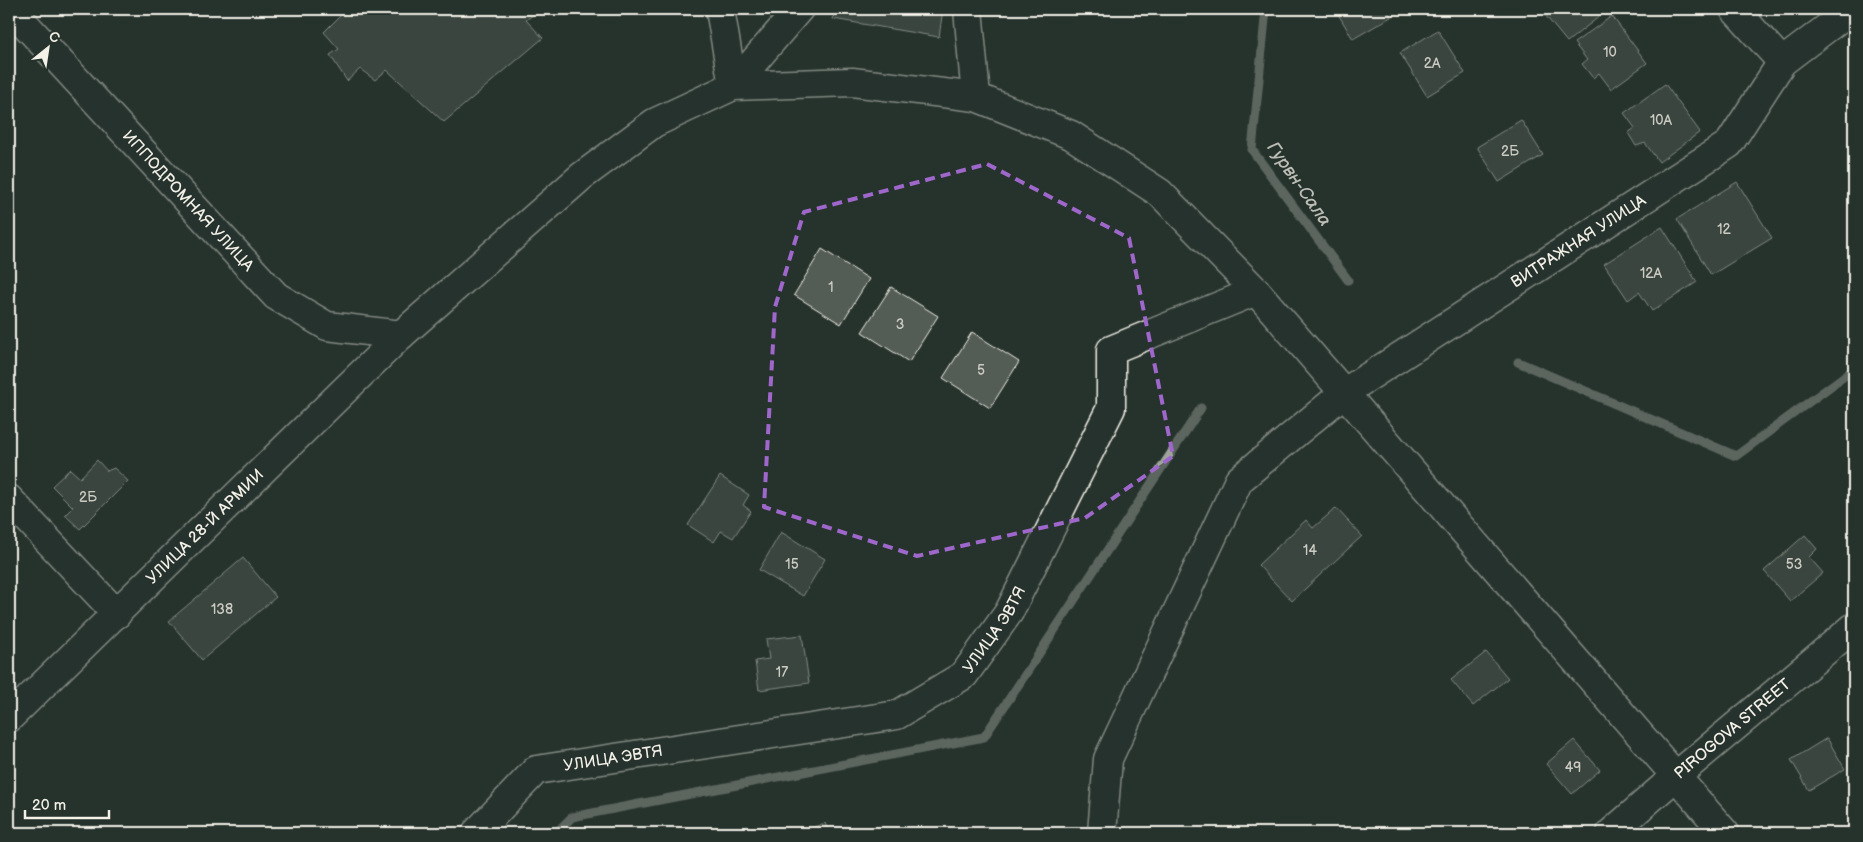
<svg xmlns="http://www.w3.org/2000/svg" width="1863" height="842" viewBox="0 0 1863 842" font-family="'Balsamiq Sans',sans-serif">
<rect width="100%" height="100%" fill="#26332d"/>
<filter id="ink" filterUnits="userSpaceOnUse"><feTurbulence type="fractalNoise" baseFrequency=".02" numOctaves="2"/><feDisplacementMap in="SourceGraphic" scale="10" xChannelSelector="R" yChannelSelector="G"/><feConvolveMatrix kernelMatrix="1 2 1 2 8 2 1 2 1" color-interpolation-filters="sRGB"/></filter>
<g filter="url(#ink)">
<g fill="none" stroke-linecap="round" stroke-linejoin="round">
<g stroke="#9fa39b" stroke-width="9">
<path d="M1266,9L1252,150L1348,280"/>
<path d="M1518,362L1736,456L1854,369"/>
<path d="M556,833L572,817L984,737L1201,408"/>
</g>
</g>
<g fill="#525c55" stroke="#f4f1e8">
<path d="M336,9H541L526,20L543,38L444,122L387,70L375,80L360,69L347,81L330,55L339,49L324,32L341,15Z"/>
<path d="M835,9H943L939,37L833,19Z"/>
<path d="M1335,9H1387L1391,17L1353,39Z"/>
<path d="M1540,9H1603L1605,12L1567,42Z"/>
<path d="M1612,16L1647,63L1611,89L1599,73L1593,78L1582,64L1587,60L1574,43Z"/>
<path d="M1438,30L1465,73L1427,96L1400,53Z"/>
<path d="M1665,84L1700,132L1659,162L1645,143L1636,146L1628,133L1635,128L1624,113Z"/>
<path d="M1521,120L1543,155L1499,182L1477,147Z"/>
<path d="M1737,182L1772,238L1711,275L1677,219Z"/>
<path d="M1662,227L1697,282L1652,311L1639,292L1628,300L1604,264Z"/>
<path d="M822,249L869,279L841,324L794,295Z"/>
<path d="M891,287L938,316L909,362L862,332Z"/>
<path d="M972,332L1019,362L990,408L943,378Z"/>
<path d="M97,460L107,471L114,468L128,481L80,529L65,515L73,507L52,486L70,469L80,478Z"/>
<path d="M720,476L749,495L743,505L751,511L733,538L721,531L714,542L688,525Z"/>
<path d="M1336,508L1362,536L1292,601L1258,565L1306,520L1313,528Z"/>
<path d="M781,532L825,559L803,596L759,570Z"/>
<path d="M1805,535L1817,549L1809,557L1823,573L1790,601L1764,571Z"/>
<path d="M243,558L276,597L202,660L169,621Z"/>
<path d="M802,635L809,683L759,690L755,661L769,659L766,639Z"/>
<path d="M1486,652L1508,678L1473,706L1451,680Z"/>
<path d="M1827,738L1845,769L1809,790L1791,760Z"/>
<path d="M1574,740L1600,770L1572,794L1546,764Z"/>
<path d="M825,823L829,833H798Z"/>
<path d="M876,828L878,833H863Z"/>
</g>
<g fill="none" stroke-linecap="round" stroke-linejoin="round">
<defs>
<g id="minor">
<path d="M968,9L976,97"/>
<path d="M1734,9L1782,62"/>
<path d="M733,86L799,9"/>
<path d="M9,499L117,614"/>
<path id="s1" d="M9,718L401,335"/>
<path id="s2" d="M476,833L536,770L897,715L964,675L1009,612L1111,408V350L1256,291"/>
<path id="s3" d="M1102,833L1108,759L1239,480L1345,392L1729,144L1782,62L1852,9"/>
<path id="s4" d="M1611,833L1676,776L1854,627"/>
</g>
<g id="major">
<path id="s5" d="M11,9L276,296L327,326L401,335L582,176L654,123L733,86L852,82L976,97L1071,135L1160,193L1256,291L1725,833"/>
<path d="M720,9L733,86"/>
</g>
</defs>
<use href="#minor" stroke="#f4f1e8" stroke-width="31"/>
<use href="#major" stroke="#f4f1e8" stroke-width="31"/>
<use href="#minor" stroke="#26332d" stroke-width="28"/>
<use href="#major" stroke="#26332d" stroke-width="28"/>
</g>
</g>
<path d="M0 0H1863V842H0ZM987,164L1129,238L1173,456L1085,518L917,556L764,507L775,307L804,212Z" fill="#26332d" fill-opacity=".55" fill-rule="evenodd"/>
<path fill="none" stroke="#9f67cb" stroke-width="4" stroke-dasharray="10 6" stroke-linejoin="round" d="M987,164L1129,238L1173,456L1085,518L917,556L764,507L775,307L804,212Z"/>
<g text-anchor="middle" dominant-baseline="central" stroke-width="5" stroke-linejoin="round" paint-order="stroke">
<g font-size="14" fill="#ccccc3">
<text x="1610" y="52">10</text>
<text x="1432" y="63">2А</text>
<text x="1661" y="120">10А</text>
<text x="1510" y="151">2Б</text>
<text x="1724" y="229">12</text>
<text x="1651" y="273">12А</text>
<text x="831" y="287">1</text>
<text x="900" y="324">3</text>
<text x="981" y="370">5</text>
<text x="88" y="497">2Б</text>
<text x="1310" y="550">14</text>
<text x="792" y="564">15</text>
<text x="1794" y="564">53</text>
<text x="222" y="609">138</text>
<text x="782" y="672">17</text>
<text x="1573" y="767">49</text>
</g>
<g font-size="16" fill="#f4f1e8" stroke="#26332d">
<text stroke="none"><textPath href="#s5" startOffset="261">ИППОДРОМНАЯ УЛИЦА</textPath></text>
<text stroke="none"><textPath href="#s3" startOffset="798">ВИТРАЖНАЯ УЛИЦА</textPath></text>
<text stroke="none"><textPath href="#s1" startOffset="274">УЛИЦА 28-Й АРМИИ</textPath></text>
<text stroke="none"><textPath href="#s2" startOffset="585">УЛИЦА ЭВТЯ</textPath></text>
<text stroke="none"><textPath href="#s4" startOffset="160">PIROGOVA STREET</textPath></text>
<text stroke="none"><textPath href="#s2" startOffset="165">УЛИЦА ЭВТЯ</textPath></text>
</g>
<g font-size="18" font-style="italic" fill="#bcbdb5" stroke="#26332d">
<text transform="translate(1299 184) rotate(55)">Гурвн-Сала</text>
</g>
</g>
<rect width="1863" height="842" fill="none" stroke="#26332d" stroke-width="30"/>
<rect x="15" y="15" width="1833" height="812" fill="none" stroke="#f4f1e8" stroke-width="2" filter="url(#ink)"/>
<g transform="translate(48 48) rotate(30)" stroke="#26332d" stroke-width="4" paint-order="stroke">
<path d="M0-4L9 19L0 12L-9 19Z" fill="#f4f1e8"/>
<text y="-8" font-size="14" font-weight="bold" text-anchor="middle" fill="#f4f1e8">С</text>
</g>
<path d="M25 810v8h84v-8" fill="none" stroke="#f4f1e8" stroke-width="2.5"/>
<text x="32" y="810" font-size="15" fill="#f4f1e8" stroke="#26332d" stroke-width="4" paint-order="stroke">20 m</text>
</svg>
